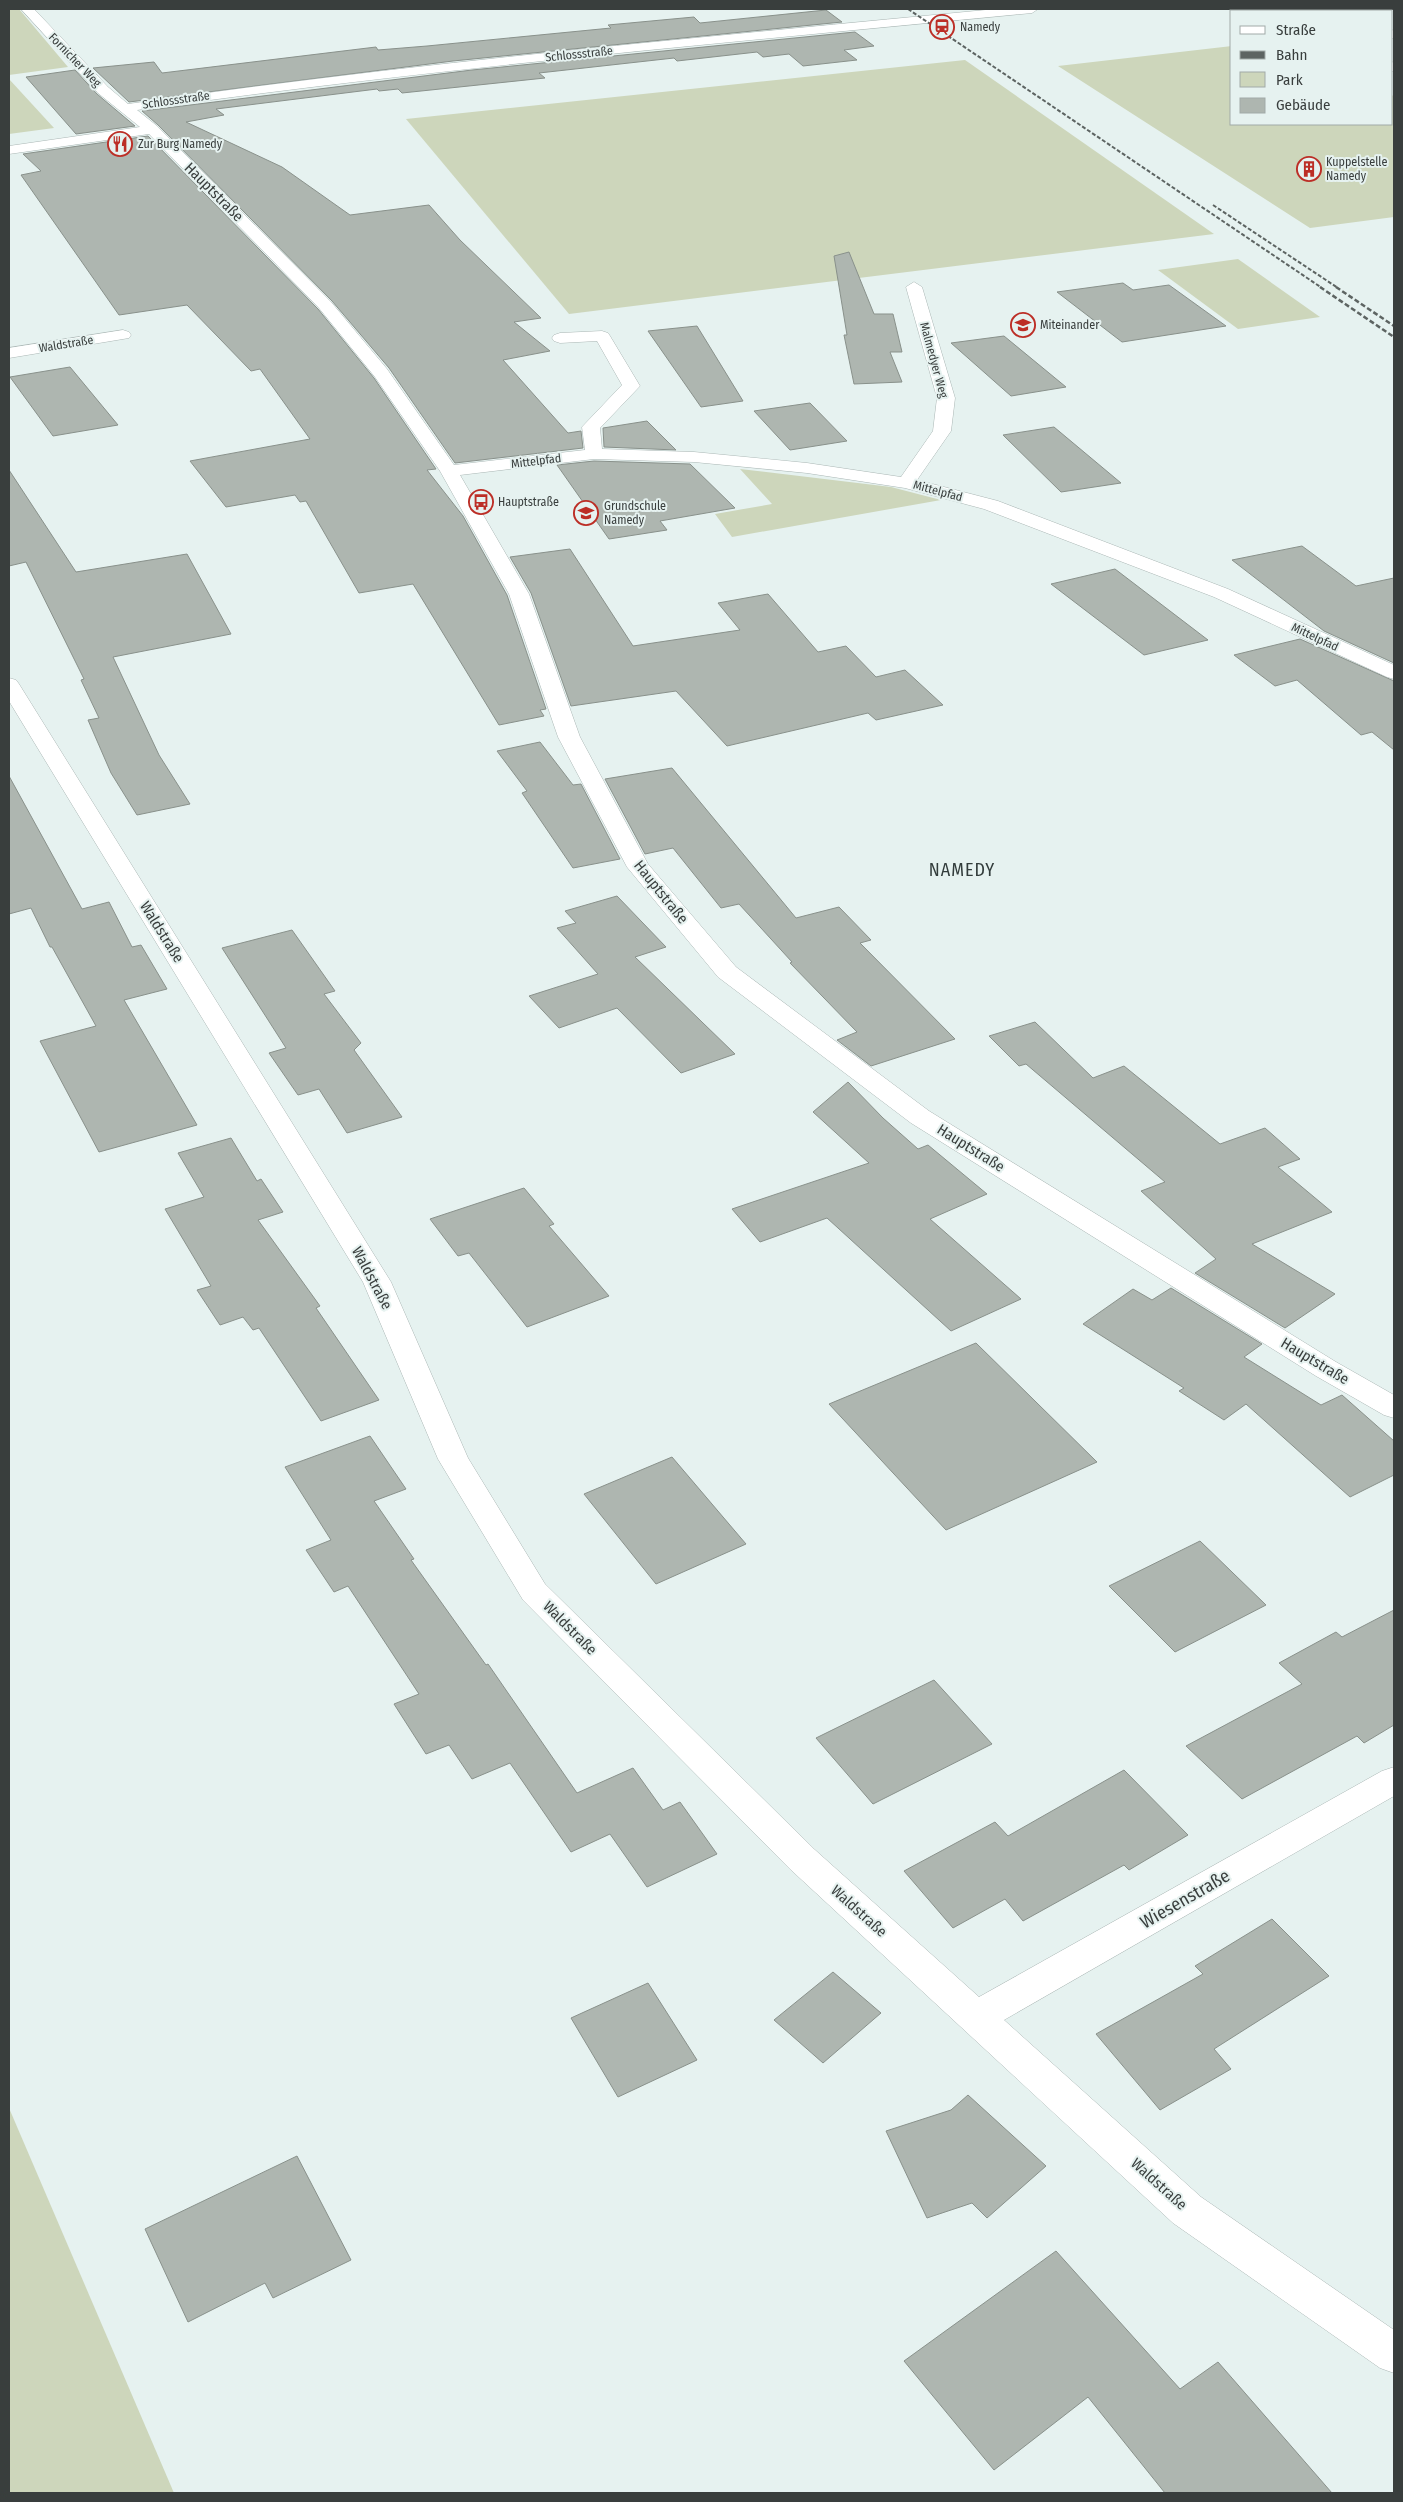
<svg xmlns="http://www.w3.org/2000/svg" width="1403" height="2502" viewBox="0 0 1403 2502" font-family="'Fira Sans Condensed',sans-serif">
<rect width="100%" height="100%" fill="#e6f2f0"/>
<g fill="#cdd6bb">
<path d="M9,9H19L68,67L9,75Z"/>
<path d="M1232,46V124H1392V95L1394,97V217L1310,228L1058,66Z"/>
<path d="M965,60L1214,234L569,314L406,119Z"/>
<path d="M9,79L54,128L9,134Z"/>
<path d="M1238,259L1320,317L1238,329L1158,270Z"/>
<path d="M740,469L891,487L941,500L732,537L715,514L772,504Z"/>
<path d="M9,2108L174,2493H9Z"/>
</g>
<g fill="#aeb6b0" stroke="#89918b">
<path d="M826,10L842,22L453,61L129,102L93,68L154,62L162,73L376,47L378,50L427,46L611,28L608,25L694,17L700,23Z"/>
<path d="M855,32L874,46L844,50L857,60L803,66L789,54L763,57L757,52L677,61L674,58L539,73L545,78L402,93L398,89L379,91L377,89L216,109L224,115L186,122L282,167L350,215L429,205L460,240L541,318L514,322L550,351L503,360L568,433L581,431L583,448L455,463L389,368L332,301L158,125L142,111L472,70Z"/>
<path d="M75,70L97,94L135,126L76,134L26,77Z"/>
<path d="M148,136L318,309L374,378L436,469L427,470L463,516L507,595L546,709L540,710L544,716L499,725L413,584L359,593L306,501L300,502L295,495L226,507L190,461L310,439L260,369L251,371L187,305L119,315L21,175L41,171L23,154Z"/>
<path d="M849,252L874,314H893L902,352H890L902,382L854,384L844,335H847L834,256Z"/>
<path d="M1123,283L1133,290L1169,285L1226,326L1122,342L1057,292Z"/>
<path d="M697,326L743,401L701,407L648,331Z"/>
<path d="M1004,336L1066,387L1011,396L951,343Z"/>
<path d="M70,367L118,425L53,436L10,377Z"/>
<path d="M810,403L847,441L790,450L754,411Z"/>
<path d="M647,421L676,450L604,447L603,428Z"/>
<path d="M1054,427L1121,483L1061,492L1003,435Z"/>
<path d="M594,461L690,464L735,508L660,521L667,530L609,539L557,465Z"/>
<path d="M9,470L76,572L187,554L231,634L113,657L159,755L190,804L137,815L111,773L88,720L99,718L81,680L84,679L26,562L9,566Z"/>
<path d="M1302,546L1356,586L1394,578V663L1324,631L1232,560Z"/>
<path d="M570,549L633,646L740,630L718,603L768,594L818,652L846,646L876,677L905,670L943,705L876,720L868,713L727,746L676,691L571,706L531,593L510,557Z"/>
<path d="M1115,569L1208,640L1144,655L1051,584Z"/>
<path d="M1300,639L1394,681V750L1372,732L1361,735L1297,680L1275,686L1234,655Z"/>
<path d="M540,742L573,785L581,784L620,859L573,868L522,793L527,791L497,751Z"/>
<path d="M672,768L796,918L839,907L871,940L860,943L955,1039L871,1066L837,1040L857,1032L790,963L792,962L739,904L721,908L673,848L645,854L605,779Z"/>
<path d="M9,776L82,909L109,902L132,947L141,945L167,989L124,1000L197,1125L99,1152L40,1041L96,1026L52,947H50L31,908L9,914Z"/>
<path d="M617,896L666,947L635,957L735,1054L681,1073L617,1008L559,1028L529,996L598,974L557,928L576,923L565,911Z"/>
<path d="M292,930L335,991L324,994L361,1043L354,1050L402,1117L347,1133L319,1089L298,1095L269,1053L286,1048L222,948Z"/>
<path d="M1035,1022L1093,1078L1124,1066L1220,1144L1265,1128L1300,1159L1278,1167L1332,1212L1252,1244L1335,1294L1285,1328L1195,1273L1216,1259L1141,1191L1165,1182L1026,1064L1019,1066L989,1036Z"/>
<path d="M848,1082L883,1118L918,1149L928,1145L987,1194L930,1219L1021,1299L951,1331L827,1218L760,1242L732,1209L869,1163L813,1112Z"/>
<path d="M231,1138L257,1181L261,1179L283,1212L258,1220L320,1306L316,1308L379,1400L321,1421L259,1328L253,1330L243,1317L220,1325L197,1290L211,1286L165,1209L204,1197L178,1153Z"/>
<path d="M524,1188L554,1224L549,1226L609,1296L527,1327L469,1253L458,1256L430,1219Z"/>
<path d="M1171,1288L1262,1344L1244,1357L1321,1405L1342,1395L1394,1441V1475L1350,1497L1246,1404L1224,1420L1179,1391L1184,1388L1083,1324L1133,1289L1152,1300Z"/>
<path d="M976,1343L1097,1462L946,1530L829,1404Z"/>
<path d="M370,1436L406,1489L374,1501L414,1559L411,1560L486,1665L488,1664L577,1793L633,1768L663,1810L680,1802L717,1854L647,1887L610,1834L571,1852L510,1763L472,1779L449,1745L426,1754L394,1704L419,1694L348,1586L334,1592L306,1550L331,1540L285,1467Z"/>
<path d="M672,1457L746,1544L656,1584L584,1494Z"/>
<path d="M1200,1541L1266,1605L1175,1652L1109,1586Z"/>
<path d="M1394,1610V1725L1364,1743L1357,1736L1242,1799L1186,1746L1302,1684L1279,1663L1336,1632L1342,1637Z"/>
<path d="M934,1680L992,1744L873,1804L816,1738Z"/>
<path d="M1124,1770L1188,1835L1129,1870L1124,1865L1023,1921L1005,1899L953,1928L904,1871L995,1822L1008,1836Z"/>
<path d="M1272,1919L1329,1976L1214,2049L1231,2069L1160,2110L1096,2034L1203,1974L1195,1966Z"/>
<path d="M833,1972L881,2013L823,2063L774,2020Z"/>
<path d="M648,1983L697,2060L618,2097L571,2018Z"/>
<path d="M968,2095L1046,2166L987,2218L972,2203L927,2218L886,2131L951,2110Z"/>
<path d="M297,2156L351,2260L273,2298L265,2283L188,2322L145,2229Z"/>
<path d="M1056,2251L1180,2389L1218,2362L1332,2493H1165L1088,2397L994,2470L904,2361Z"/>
</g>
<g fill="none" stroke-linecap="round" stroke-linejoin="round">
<defs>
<g id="minor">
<path d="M21,9H34L108,87L128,104C417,62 707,37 996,9H1038L1032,13C734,42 434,68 137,110L157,126L331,302L387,369L454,465L585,450L582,427L622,385L597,341L560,343L554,341L552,338L554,335L560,333L602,331L608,333L610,336L640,386L600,428L602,449L694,452L807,463L901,477L933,431L937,398L906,287L914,282L922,287L955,398L951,431L917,480L998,501L1228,589L1394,665V679L1387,677L1214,597L984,509L905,488L807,473L694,462L594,459L460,475L529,594L580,737L648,864L736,967L929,1111L1336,1362L1394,1395V1418L1384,1415L1316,1376L911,1123L718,977L627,867L558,737L509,594L440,471L375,377L319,308L149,134L9,154V146L140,127L98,93Z"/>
<path d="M123,330L129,332L131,335L129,338L9,358V348Z"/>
<path d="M9,678L16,680L19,684L391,1282L468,1458L545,1584L814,1849L979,1997L1382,1771L1394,1767V1796L1004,2020L1201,2197L1394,2330V2373L1380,2368L1173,2223L790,1869L523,1600L438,1459L363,1282L9,701Z"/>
</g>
<g id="tertiary">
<path d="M1282,9H1297L1298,11H1283Z"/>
<path d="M1392,62L1394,63V72L1392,71Z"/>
</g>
<path id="primary" d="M1367,9H1383L1384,11H1368Z"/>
<g id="trunk">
<path d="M1338,9H1353L1354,11H1339Z"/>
<path d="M1392,30L1394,31V39L1392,38Z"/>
</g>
</defs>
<use href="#minor" stroke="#abb7b5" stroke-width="1"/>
<use href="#tertiary" stroke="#abb7b5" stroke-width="1"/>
<use href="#primary" stroke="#abb7b5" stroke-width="1"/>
<use href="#trunk" stroke="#abb7b5" stroke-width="1"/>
<use href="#minor" fill="#fff" fill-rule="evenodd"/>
<use href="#tertiary" fill="#fff" fill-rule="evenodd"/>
<use href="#primary" fill="#fff" fill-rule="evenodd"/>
<use href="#trunk" fill="#fff" fill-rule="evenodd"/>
<g stroke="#5d6462" stroke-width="2" stroke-dasharray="4 2" stroke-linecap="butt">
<path d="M908,9L1322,288"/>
<path d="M1213,205L1338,288"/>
</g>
<g stroke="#5d6462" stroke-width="2.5" stroke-dasharray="5 2.5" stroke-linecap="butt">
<path d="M1320,287L1394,337"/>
<path d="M1336,287L1394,326"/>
</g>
</g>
<defs>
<symbol id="station-ring" viewBox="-11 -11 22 22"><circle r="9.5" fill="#e6f2f0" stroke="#bc2e26" stroke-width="1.5"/><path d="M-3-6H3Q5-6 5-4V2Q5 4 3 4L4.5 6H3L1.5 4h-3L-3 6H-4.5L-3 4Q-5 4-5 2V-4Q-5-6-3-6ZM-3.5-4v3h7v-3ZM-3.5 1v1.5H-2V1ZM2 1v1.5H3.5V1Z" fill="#bc2e26"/></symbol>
<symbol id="restaurant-ring" viewBox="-11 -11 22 22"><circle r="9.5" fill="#e6f2f0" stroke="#bc2e26" stroke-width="1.5"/><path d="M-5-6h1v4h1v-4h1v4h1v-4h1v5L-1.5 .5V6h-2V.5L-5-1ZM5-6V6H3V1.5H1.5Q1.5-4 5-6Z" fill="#bc2e26"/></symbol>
<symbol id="building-ring" viewBox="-11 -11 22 22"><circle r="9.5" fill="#e6f2f0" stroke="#bc2e26" stroke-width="1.5"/><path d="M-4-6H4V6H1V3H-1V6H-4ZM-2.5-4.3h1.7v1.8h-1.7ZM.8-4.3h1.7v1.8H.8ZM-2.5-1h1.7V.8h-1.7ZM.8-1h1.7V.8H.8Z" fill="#bc2e26"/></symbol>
<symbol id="school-ring" viewBox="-11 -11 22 22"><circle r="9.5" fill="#e6f2f0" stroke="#bc2e26" stroke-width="1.5"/><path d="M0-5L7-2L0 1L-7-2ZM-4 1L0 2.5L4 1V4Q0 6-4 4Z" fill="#bc2e26"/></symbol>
<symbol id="bus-ring" viewBox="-11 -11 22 22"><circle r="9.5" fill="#e6f2f0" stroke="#bc2e26" stroke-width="1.5"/><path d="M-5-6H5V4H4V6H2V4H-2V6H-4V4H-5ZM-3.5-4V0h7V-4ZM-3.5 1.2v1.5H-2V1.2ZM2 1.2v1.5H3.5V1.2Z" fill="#bc2e26"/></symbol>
</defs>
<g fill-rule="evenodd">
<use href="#station-ring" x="928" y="13" width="28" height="28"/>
<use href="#restaurant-ring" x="106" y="130" width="28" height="28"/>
<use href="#building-ring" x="1295" y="155" width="28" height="28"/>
<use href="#school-ring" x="1009" y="311" width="28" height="28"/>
<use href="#bus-ring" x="467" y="488" width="28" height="28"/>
<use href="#school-ring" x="572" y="499" width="28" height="28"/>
</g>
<g text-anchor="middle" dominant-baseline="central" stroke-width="4" stroke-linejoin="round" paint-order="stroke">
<g font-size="12" fill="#393e3d" stroke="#e6f2f0" text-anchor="start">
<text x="960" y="27">Namedy</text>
<text x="138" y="144">Zur Burg Namedy</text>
<text x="1326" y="162">Kuppelstelle<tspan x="1326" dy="14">Namedy</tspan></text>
<text x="1040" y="325">Miteinander</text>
<text x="498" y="502">Hauptstraße</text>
<text x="604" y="506">Grundschule<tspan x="604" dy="14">Namedy</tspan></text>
</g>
<g font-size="12" fill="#393e3d" stroke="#e6f2f0">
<text transform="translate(579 54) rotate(-6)">Schlossstraße</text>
<text transform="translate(75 60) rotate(46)">Fornicher Weg</text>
<text transform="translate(176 100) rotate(-8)">Schlossstraße</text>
<text transform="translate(66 344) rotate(-9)">Waldstraße</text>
<text transform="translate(934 360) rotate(75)">Malmedyer Weg</text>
<text transform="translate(536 461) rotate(-7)">Mittelpfad</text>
<text transform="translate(938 491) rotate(15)">Mittelpfad</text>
<text transform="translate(1315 637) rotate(25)">Mittelpfad</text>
</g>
<g font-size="15" fill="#393e3d" stroke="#e6f2f0">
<text transform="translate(214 192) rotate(45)">Hauptstraße</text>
<text transform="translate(661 892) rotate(51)">Hauptstraße</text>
<text transform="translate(162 932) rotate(58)">Waldstraße</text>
<text transform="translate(971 1148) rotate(32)">Hauptstraße</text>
<text transform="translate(372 1278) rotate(62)">Waldstraße</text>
<text transform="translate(1315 1361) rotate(31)">Hauptstraße</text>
<text transform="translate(570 1628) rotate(45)">Waldstraße</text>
<text transform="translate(859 1911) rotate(42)">Waldstraße</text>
<text transform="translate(1159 2184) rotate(42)">Waldstraße</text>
</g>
<g font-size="18" letter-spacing="1" fill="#333d3c" stroke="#e6f2f0">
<text x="962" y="870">NAMEDY</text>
</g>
<g font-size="18" fill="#393e3d" stroke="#e6f2f0">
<text transform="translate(1185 1899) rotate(-30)">Wiesenstraße</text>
</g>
</g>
<rect width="1403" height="2502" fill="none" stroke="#393e3d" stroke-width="20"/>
<rect x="1230" y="10" width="162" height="115" fill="#e6f2f0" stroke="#a1aaa8"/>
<rect x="1240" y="26" width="25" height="8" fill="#ffffff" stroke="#a1aaa8"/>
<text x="1276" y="35" font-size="15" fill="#393e3d">Straße</text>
<rect x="1240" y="51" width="25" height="8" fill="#5d6462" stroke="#a1aaa8"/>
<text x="1276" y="60" font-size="15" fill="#393e3d">Bahn</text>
<rect x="1240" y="72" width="25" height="15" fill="#cdd6bb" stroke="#a1aaa8"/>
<text x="1276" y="85" font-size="15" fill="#393e3d">Park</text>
<rect x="1240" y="98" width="25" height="15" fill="#aeb6b0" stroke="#a1aaa8"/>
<text x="1276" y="110" font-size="15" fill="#393e3d">Gebäude</text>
</svg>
